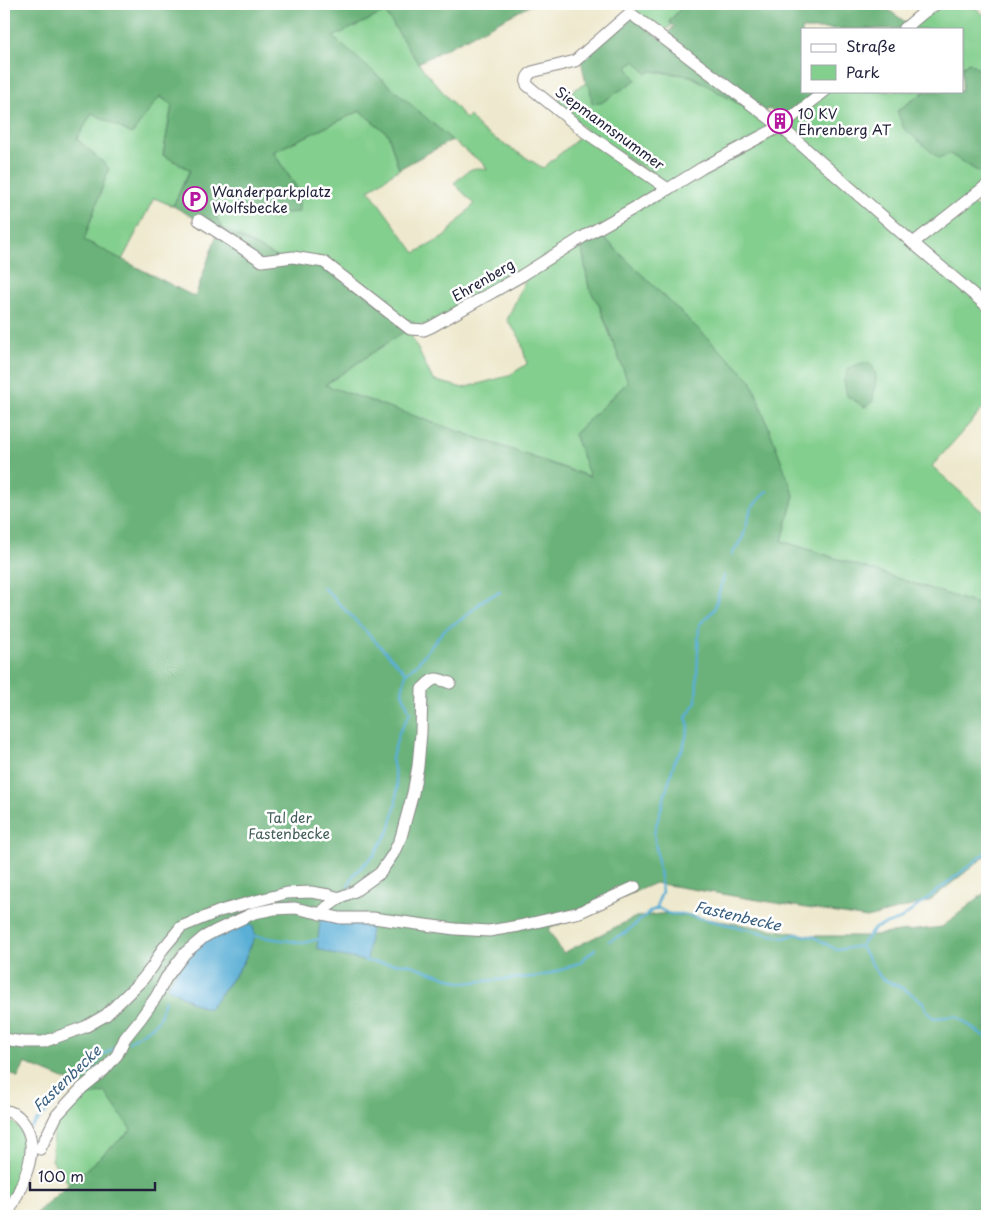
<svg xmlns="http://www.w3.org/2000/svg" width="991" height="1220" viewBox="0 0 991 1220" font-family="'Playpen Sans',sans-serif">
<rect width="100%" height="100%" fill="#fff"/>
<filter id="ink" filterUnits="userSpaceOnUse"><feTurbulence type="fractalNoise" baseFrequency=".02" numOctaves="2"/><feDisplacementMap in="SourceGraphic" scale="10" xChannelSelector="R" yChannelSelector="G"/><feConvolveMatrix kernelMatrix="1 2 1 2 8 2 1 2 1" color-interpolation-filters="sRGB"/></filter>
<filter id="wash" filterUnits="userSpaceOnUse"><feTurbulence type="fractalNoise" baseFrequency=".0096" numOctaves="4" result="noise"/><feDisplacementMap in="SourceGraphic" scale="20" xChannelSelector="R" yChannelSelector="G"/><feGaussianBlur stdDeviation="1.12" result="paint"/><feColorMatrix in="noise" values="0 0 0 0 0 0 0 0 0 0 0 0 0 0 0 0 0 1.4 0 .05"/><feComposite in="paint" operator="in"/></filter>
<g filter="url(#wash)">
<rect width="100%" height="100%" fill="#eee9ce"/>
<g fill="#83cf8e" stroke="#527864">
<path d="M633,4H685L669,21L673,24L661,34L633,9Z"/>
<path d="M940,4H969L987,17V74L969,62L962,67V29H904Z"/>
<path d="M385,12L418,63L466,119L470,116L481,130L543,168L586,132L671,188L825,91H926L897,111L950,154L987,177V183L966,199L987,215V404L932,466L987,516V607L782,541L794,495L651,285L596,229L581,243L589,288L599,305L628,382L574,434L591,477L324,385L408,329L433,380L463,388L508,376L527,364L520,338L507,320L526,278L429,325H403L222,228L214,212L220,192L250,216L299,191L273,152L360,111L388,134L399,169L369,190L415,253L444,237L474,204L454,183C466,173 471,164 487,170L484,164L443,134L332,37Z"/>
<path d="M635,61L651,71L691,76L749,110L774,126L673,183H667L587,131L554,102L586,83L590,87L635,80L627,67Z"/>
<path d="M159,96L172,105L163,155L190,169L173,206L154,198L122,260L84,240L109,168L77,139L92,113Z"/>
<path d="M105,1092L132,1130L69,1184L52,1160L53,1128L70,1101Z"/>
<path d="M4,1119H7L14,1123L20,1129L25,1144L24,1158L4,1210Z"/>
</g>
<g fill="#6ab279" stroke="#466a5a" fill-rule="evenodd">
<path d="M4,4H533L418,63L385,12L333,37L452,140L399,169L388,134L360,111L273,152L299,191V212L250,216L220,192L214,212L222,228L279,258L326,263L408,329L325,385L590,477L574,434L628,382L599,305L589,288L581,243L601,235L751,380L794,495L782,541L987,607V855L929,901L867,918L655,883L548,929L563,953L636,917L668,913L814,936H866L942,927L987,891V1216H38L36,1213L131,1130L105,1092L70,1101L83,1087L25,1063L18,1078L4,1068ZM160,96L172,105L163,155L190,170L173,206L218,231L195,297L84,240L109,168L77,139L92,113L132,134ZM244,961L237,972L209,1009L197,1005L167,987Z"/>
<path d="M685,4H880L907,23L900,29H802V91H822L787,120L769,109L764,112L749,110L691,76L651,71L647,74L635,61L627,67L636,80L601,103L592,104L590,87L586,83L581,60L630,16L662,40L674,26L669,22Z"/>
<path d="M969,62L987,75V177L950,154L939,158L904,129L897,111L926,91H962V67Z"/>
<path d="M862,363H870C880,377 874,385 873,401L865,407L847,396L844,381L849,368Z"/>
</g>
<g fill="#5aafd6" stroke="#3e6888">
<path d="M321,914L372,919L367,961L336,955L317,948Z"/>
<path d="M246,924L253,926L255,936L244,961L237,972L209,1009L197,1005L167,987L181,963L211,934Z"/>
</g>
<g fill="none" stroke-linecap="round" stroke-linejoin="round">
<g stroke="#5aafd6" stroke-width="2.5">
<path d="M732,554L743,537L751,508L767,491"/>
<path d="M323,587L406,673L402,692L410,713L399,733L392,758L397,786L396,804L389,831L374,855L354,874L348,887"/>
<path d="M406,673L417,664L444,630L462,619L486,598L500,592"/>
<path d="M658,908L657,904L662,892L654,833L675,760L683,748L689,726L686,717L696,703L699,625L714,610L724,576"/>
<path d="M253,936L304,943L318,939L319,940"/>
<path d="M609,941L625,933L651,911L658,908L669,914H683L784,938L796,934L814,937L837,950L860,946L875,928L901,919L987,852"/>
<path d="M860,946L881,978L904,989L923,1002L927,1011L934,1018L956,1016L987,1038"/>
<path d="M365,961L381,963L408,964L463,983L542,976L567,968L580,962L595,949"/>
<path d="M129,1042L154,1025L159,1019L165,1000"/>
<path d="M31,1127L66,1092L90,1072L103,1055L116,1047"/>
</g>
</g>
</g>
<g filter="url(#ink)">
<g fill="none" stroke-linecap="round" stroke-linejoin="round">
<defs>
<g id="minor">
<path d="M904,29L923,13L936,4"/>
<path d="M668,189L585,132L527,85C526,79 527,76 532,72L575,61L630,13L781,127L913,243L987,306"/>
<path d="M199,220L262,261L293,257L324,262L410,329L424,330L431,327L521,276L583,237L668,189L702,168L781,126L825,91"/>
<path d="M913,243L987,185"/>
<path d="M320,914L327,907L343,896L355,891L380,873L393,854L401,837L413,793L418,766L421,733L422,689C434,677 434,677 450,683"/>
<path d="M4,1039L23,1042H43L85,1027L106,1015L142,980L153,966L162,950L181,927L220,911L248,903L287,893L311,892L329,895L340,898"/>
<path d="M4,1111C12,1111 18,1115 23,1122C44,1149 19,1190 7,1216"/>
<path d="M40,1149L57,1115L82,1088L104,1070L117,1055L125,1038L141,1018L156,997L166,978L185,953L204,937L215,931L254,913L274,909L295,908L340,918H373L455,929L489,931L519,926L580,912L635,887"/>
</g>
</defs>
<use href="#minor" stroke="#888684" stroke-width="13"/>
<use href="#minor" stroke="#fff" stroke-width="11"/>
</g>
</g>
<defs>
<symbol id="building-ring" viewBox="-11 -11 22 22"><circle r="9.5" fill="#fff" stroke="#b5179e" stroke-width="1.5"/><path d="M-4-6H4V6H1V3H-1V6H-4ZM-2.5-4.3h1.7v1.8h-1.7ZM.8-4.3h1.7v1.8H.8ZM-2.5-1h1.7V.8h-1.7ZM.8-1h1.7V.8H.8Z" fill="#b5179e"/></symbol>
<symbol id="parking-ring" viewBox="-11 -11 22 22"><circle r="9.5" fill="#fff" stroke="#b5179e" stroke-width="1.5"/><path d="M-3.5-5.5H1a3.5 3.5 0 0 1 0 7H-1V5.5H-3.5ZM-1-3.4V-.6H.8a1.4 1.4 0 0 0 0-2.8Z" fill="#b5179e"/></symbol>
</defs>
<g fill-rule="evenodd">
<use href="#building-ring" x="766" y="107" width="28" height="28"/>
<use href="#parking-ring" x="181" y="185" width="28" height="28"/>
</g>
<g text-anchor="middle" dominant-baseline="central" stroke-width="5" stroke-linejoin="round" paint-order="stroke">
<g font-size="14" fill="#22223b" stroke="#fff" text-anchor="start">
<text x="798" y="113">10 KV<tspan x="798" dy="16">Ehrenberg AT</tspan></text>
<text x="212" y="191">Wanderparkplatz<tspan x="212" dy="16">Wolfsbecke</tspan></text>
</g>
<g font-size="14" fill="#22223b" stroke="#fff">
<text transform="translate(610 128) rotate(36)">Siepmannsnummer</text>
<text transform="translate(483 280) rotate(-30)">Ehrenberg</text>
</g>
<g font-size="14" fill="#445f58" stroke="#fff">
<text x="289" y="817">Tal der<tspan x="289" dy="16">Fastenbecke</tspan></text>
</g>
<g font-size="15" font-style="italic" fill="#3b6181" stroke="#fff">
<text transform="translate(738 915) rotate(13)">Fastenbecke</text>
<text transform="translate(66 1078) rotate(-44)">Fastenbecke</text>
</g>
</g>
<rect width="991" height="1220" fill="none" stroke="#fff" stroke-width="20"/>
<rect x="801" y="28" width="162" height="65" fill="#ffffff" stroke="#a7a7b1"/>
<rect x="811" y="44" width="25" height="8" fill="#ffffff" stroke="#a7a7b1"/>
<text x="846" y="52" font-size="15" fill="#22223b">Straße</text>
<rect x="811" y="65" width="25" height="15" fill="#83cf8e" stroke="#a7a7b1"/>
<text x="846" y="78" font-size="15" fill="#22223b">Park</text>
<path d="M30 1182v8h125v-8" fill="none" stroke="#22223b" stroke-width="2.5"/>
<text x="38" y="1182" font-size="15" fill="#22223b" stroke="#ffffff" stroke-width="4" paint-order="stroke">100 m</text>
</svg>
